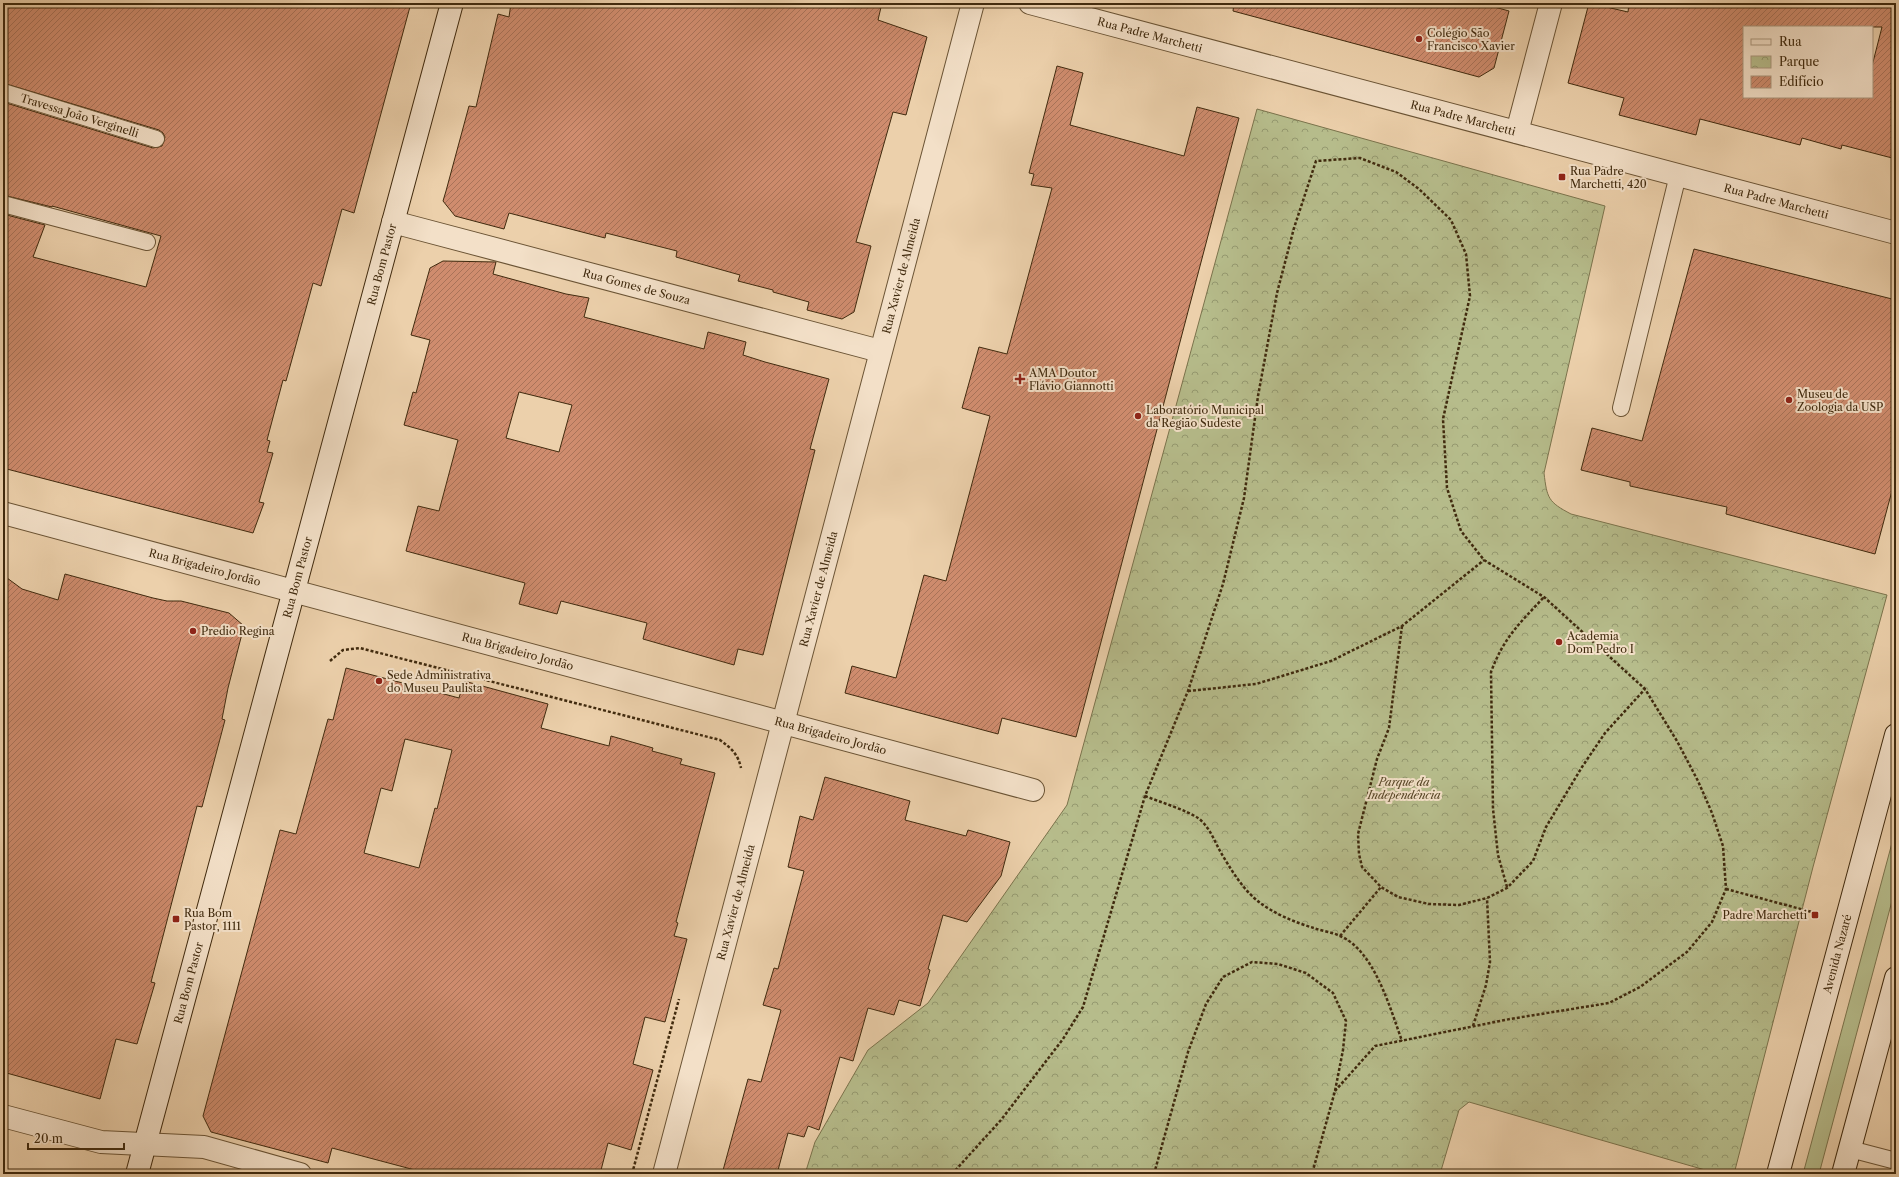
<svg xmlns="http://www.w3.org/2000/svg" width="1899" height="1177" viewBox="0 0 1899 1177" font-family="'Libre Caslon Text',serif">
<defs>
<pattern id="park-crowns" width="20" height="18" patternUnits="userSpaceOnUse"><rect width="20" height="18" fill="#b6bc8b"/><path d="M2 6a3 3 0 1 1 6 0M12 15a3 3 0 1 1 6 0" fill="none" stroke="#959970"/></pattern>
<pattern id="building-hatch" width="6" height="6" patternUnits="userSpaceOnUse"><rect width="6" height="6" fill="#cf8c6e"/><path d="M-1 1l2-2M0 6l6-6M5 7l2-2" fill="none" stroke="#a97359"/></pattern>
</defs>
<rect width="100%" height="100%" fill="#ecd0ab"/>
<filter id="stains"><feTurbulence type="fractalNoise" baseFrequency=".005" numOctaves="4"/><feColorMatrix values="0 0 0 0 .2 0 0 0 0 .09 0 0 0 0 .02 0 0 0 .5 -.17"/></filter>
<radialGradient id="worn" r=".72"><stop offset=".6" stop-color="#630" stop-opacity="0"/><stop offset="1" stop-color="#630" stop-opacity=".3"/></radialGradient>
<path fill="#b6bc8b" stroke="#7b734c" d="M1896,828V886L1819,1174H1803Z"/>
<path fill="url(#park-crowns)" stroke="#7b734c" d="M1257,109L1605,206L1544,473C1547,498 1548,502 1571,514L1887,595L1813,867L1734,1174H1719L1469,1102L1459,1110L1440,1174H805L815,1142L868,1050L928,1003L1067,805Z"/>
<g fill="url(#building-hatch)" stroke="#402a0e" fill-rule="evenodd">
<path d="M3,3H411L354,213L342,209L321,286L313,283L286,381L283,380L267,440L270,441L267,452L273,453L259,502L264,503L253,533L3,468V214L45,225L33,257L146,287L161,236L52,206V207L3,195V102L153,148L162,146L165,137L163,133L159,130L3,83Z"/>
<path d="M511,3H882L878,20L927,37L906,115L893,112L856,242L871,246L854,312L842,319L807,310L809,302L773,292V290L738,281L740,275L676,257L677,251L606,233L605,238L509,213L504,229L455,216L443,201L446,191L469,106L476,107L498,14L509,17Z"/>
<path d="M1234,3H1480L1509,11L1494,68L1479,77L1233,11Z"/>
<path d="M1589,3L1628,12L1629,3H1889L1888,7L1896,8V159L1842,145L1841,149L1802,138L1800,145L1700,119L1696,135L1619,115L1624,98L1568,83ZM1744,27H1882L1872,66V97H1744Z"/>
<path d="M1057,66L1083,73L1070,125L1184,156L1197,107L1239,118L1076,737L1002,718L998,734L845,693L852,666L896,678L924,575L946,581L990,416L962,408L979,347L1007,354L1052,188L1031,185L1034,174L1029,173Z"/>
<path d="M1694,249L1896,300V476L1875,554L1726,514L1727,507L1630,486V482L1581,470L1592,428L1642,441Z"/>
<path d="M443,261L496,262L493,274L566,294L589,298L584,317L704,349L708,332L746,342L743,355L765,362L829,379L810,449L815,450L763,655L738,649L734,665L643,639L647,623L561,601L557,614L519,604L525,583L406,551L418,506L439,511L458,440L404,425L413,392L416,393L430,340L411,335L430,268ZM519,392L572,405L559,452L506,438Z"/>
<path d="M65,574L153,598L167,601H181L229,613L244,626L228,688L222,719L225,720L202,807L197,806L151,982L155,983L137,1044L116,1039L100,1099L3,1072V575L22,589L58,600Z"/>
<path d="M346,668L459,698L464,681L548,704L541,728L609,746L611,736L653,748L652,751L682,759L680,764L715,773L676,922L678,923L674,936L687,939L665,1022L645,1017L633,1064L653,1070L631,1150L608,1143L600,1174H430L332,1148L328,1163L211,1132L203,1116L280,830L296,834L328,719L333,720ZM405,739L452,750L437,809L435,808L419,868L364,853L381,788L392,791Z"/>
<path d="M825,777L910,801L905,820L966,836L968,830L1010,842L1001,876L967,922L943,915L928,969L930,970L920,1006L899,1000L894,1015L868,1008L853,1061L840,1057L819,1130L808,1126L804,1137L788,1133L777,1174H722L748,1079L761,1082L781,1010L763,1005L774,968L778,969L804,871L788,867L800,816L813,820Z"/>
</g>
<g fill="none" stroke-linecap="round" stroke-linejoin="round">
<defs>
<g id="service">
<path id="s1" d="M3,92L156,139"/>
<path d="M3,204L147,242"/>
<path d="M1621,408L1678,175"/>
<path d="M1850,1149L1896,1161"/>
</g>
<g id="minor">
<path d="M1517,132L1551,3"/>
<path id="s2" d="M393,222L880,351"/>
<path id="s3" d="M3,513L1033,790"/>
<path d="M3,1116L101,1142L204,1147L300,1174"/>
<path id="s4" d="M664,1174L973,3"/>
</g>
<g id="tertiary">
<path id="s5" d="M1030,3L1896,233"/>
</g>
<g id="secondary">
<path id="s6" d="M137,1174L452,3"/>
<path id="s7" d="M1778,1174L1896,735"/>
<path d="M1843,1174L1896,978"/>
</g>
</defs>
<use href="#service" stroke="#6b5435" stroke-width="18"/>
<use href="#minor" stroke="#6b5435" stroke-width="24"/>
<use href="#tertiary" stroke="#6b5435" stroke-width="24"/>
<use href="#secondary" stroke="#402a0e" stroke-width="24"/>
<g stroke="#402a0e" stroke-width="2.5" stroke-dasharray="3 2" stroke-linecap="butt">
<path d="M1402,626L1389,728L1377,759L1358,834L1359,854L1362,867L1381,887L1398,897L1429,904L1459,905L1487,898L1507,888L1533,861L1546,827L1582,767L1605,733L1645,689"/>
<path d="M330,661L343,650L360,648L720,740C731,748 738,754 741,768"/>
<path d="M1188,691L1256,684L1331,661L1402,626L1484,560"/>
<path d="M1145,796C1160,802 1186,810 1198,818C1209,826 1214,840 1220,851C1230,868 1243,890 1259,902C1273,913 1296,923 1314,928C1322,931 1332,932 1340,936C1374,950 1390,1008 1402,1041"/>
<path d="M1507,887L1498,855L1493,809L1491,672C1504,637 1520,623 1544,597"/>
<path d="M1726,889L1812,912"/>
<path d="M1340,936L1381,887"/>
<path d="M1473,1026L1486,985L1490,962L1487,898"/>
<path d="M632,1174L679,999"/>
<path d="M952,1174L1001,1120L1063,1039L1083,1007L1145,796L1188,691L1223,584L1244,498L1258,396L1277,293L1294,228L1316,161L1360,158L1396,172L1419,189L1451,220L1466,254L1470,296L1443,419L1447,488L1461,531L1484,560L1544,597L1645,689L1677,741L1698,781L1712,813L1723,846L1726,889L1712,922L1687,952L1640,987L1609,1003L1510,1019L1375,1046L1335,1091"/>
<path d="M1154,1174L1188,1052L1206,1004L1223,977L1252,962L1278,964L1306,973L1333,993L1346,1021L1343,1050L1335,1091L1312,1174"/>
</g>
<use href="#service" stroke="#f3e0c8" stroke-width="16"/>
<use href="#minor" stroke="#f3e0c8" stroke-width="22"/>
<use href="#tertiary" stroke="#f3e0c8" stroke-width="22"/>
<use href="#secondary" stroke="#f3e0c8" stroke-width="22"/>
</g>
<g fill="#8f2418" stroke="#f3e0c8" stroke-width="1.5">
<circle cx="1419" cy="39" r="4"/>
<rect x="1558" y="173" width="8" height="8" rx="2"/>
<path d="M1018 373h4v4h4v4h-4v4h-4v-4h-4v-4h4z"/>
<circle cx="1789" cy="400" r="4"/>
<circle cx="1138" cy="416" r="4"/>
<circle cx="193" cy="631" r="4"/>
<circle cx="1559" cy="642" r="4"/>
<circle cx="379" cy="681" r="4"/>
<rect x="1811" y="911" width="8" height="8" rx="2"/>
<rect x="172" y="915" width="8" height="8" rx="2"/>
</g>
<g text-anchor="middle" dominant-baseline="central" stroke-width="4" stroke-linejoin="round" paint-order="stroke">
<g font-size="11" fill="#402a0e" stroke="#f3e0c8" text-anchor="start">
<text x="1427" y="33">Colégio São<tspan x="1427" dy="13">Francisco Xavier</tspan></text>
<text x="1570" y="171">Rua Padre<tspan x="1570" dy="13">Marchetti, 420</tspan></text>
<text x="1029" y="373">AMA Doutor<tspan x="1029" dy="13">Flávio Giannotti</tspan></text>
<text x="1797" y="394">Museu de<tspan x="1797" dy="13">Zoologia da USP</tspan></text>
<text x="1146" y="410">Laboratório Municipal<tspan x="1146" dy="13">da Região Sudeste</tspan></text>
<text x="201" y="631">Predio Regina</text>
<text x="1567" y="636">Academia<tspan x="1567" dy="13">Dom Pedro I</tspan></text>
<text x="387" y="675">Sede Administrativa<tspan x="387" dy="13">do Museu Paulista</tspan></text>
<text x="184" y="913">Rua Bom<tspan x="184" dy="13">Pastor, 1111</tspan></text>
<text x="1807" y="915" text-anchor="end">Padre Marchetti</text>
</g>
<g font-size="11" fill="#402a0e" stroke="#f3e0c8">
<text stroke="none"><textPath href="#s5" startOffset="124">Rua Padre Marchetti</textPath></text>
<text stroke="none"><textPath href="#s1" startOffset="80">Travessa João Verginelli</textPath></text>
<text stroke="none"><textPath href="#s5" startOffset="448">Rua Padre Marchetti</textPath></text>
<text stroke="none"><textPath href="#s5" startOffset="772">Rua Padre Marchetti</textPath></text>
<text stroke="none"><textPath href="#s6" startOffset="942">Rua Bom Pastor</textPath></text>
<text stroke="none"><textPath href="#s4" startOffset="929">Rua Xavier de Almeida</textPath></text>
<text stroke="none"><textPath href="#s2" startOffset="252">Rua Gomes de Souza</textPath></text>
<text stroke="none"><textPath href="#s3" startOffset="209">Rua Brigadeiro Jordão</textPath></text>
<text stroke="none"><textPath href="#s6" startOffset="618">Rua Bom Pastor</textPath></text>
<text stroke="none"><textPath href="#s4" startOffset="605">Rua Xavier de Almeida</textPath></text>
<text stroke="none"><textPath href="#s3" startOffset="533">Rua Brigadeiro Jordão</textPath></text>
<text stroke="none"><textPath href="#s3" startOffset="857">Rua Brigadeiro Jordão</textPath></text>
<text stroke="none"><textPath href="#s4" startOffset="281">Rua Xavier de Almeida</textPath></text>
<text stroke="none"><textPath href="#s7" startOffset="228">Avenida Nazaré</textPath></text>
<text stroke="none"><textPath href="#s6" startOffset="198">Rua Bom Pastor</textPath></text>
</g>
<g font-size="11" font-style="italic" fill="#584727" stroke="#f3e0c8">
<text x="1404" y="782">Parque da<tspan x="1404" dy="13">Independência</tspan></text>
</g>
</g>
<rect width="1899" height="1177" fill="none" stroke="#ecd0ab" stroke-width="16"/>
<rect x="4" y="4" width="1891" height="1169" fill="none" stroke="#402a0e" stroke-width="2"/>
<rect x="8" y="8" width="1883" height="1161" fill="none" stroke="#402a0e"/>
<rect x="1743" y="26" width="130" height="72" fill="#f3e0c8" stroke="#ab977e"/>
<rect x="1751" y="39" width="20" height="6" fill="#f3e0c8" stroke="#ab977e"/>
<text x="1779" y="46" font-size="12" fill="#402a0e">Rua</text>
<rect x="1751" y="56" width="20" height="12" fill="url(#park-crowns)" stroke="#ab977e"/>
<text x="1779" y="66" font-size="12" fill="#402a0e">Parque</text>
<rect x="1751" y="76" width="20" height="12" fill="url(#building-hatch)" stroke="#ab977e"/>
<text x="1779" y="86" font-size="12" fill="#402a0e">Edifício</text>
<path d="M28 1143v6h96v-6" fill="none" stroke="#402a0e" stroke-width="2"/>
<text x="34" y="1143" font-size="12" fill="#402a0e" stroke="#f3e0c8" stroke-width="3" paint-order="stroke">20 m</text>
<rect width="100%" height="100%" filter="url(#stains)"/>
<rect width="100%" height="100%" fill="url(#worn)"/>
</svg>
